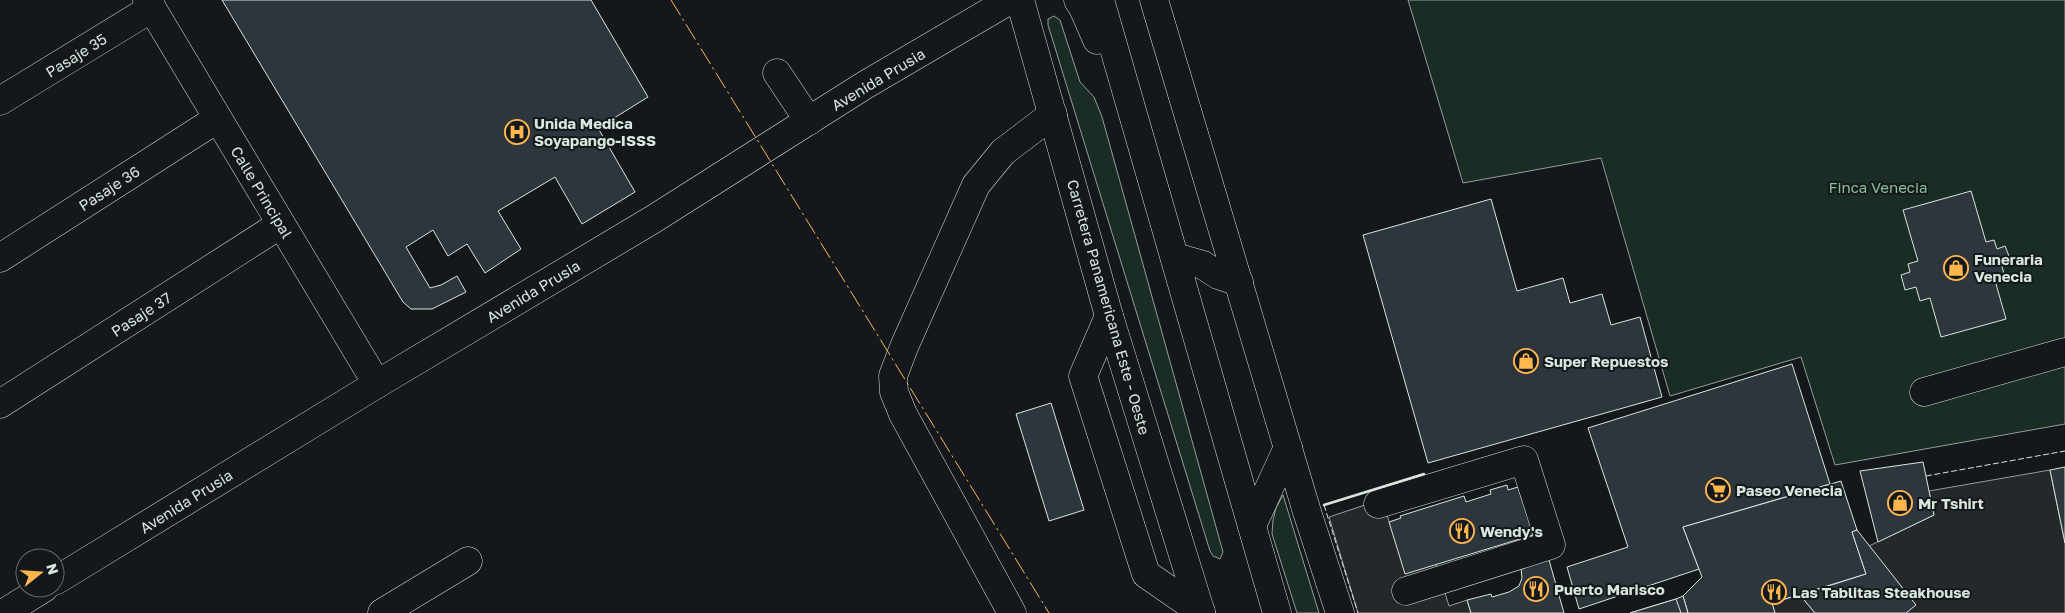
<svg xmlns="http://www.w3.org/2000/svg" width="2065" height="613" viewBox="0 0 2065 613" font-family="'Golos Text',sans-serif">
<rect width="100%" height="100%" fill="#14181c"/>
<g fill="#1a2d24" stroke="#939e99">
<path d="M1408,0H2065V424L1835,465L1801,357L1670,396L1601,158L1463,183Z"/>
<path d="M1054,16L1060,20L1080,82L1094,97L1102,117L1223,552L1220,559L1213,556L1210,551L1048,25V19Z"/>
<path d="M1283,495L1319,613H1297L1272,534L1273,520L1276,508Z"/>
</g>
<g fill="#24282b" stroke="#939e99">
<path d="M2050,470L2065,543V613H1906L1869,546L1934,515L1929,491Z"/>
<path d="M1383,499L1389,522L1436,564L1449,606L1467,600L1471,613H1358L1329,517Z"/>
<path d="M1800,595L1815,613H1775L1772,603Z"/>
</g>
<g fill="#2c363c" stroke="#d8e6dc">
<path d="M222,0H591L648,97L598,128L635,192L582,224L555,177L498,211L521,249L485,273L467,244L448,256L433,230L406,247L430,288L441,285L457,276L466,292L432,309H411L403,302Z"/>
<path d="M1971,191L1986,242L1994,240L1997,249L2005,246L2009,256L2000,259L2004,274L1994,277L2006,319L1941,337L1930,298L1920,301L1916,287L1905,290L1901,275L1910,272L1908,264L1918,261L1903,210Z"/>
<path d="M1491,199L1517,291L1563,278L1570,303L1602,294L1611,325L1640,317L1662,397L1428,463L1363,235Z"/>
<path d="M1792,364L1830,484L1683,527L1699,569L1579,609L1567,567L1628,547L1588,428Z"/>
<path d="M1051,403L1084,510L1049,521L1016,414Z"/>
<path d="M1923,462L1934,515L1878,542L1860,471Z"/>
<path d="M2065,467V543L2050,470Z"/>
<path d="M1841,481L1857,530L1852,532L1866,574L1772,603L1775,613H1688L1683,596L1702,577L1683,527Z"/>
<path d="M1507,485L1508,490L1518,487L1527,515L1531,514L1534,525L1530,527L1533,535L1405,574L1389,522L1401,518L1400,516L1464,496L1466,502L1491,494L1490,490Z"/>
<path d="M1857,530L1916,605L1906,613H1815L1800,595L1866,574L1852,532Z"/>
<path d="M1549,560L1564,613H1471L1467,600L1491,594L1492,597L1509,592L1519,586L1522,578L1521,568Z"/>
<path d="M1683,596L1688,613H1630L1676,599Z"/>
<path d="M1676,599L1681,613H1630Z"/>
</g>
<g fill="none" stroke-linecap="round" stroke-linejoin="round">
<defs>
<g id="minor">
<path d="M147,0L377,384"/>
<path d="M1154,0L1307,512L1340,613"/>
<path d="M777,73L809,121"/>
<path d="M0,101L152,8"/>
<path d="M1175,257L1203,265L1218,275L1239,282"/>
<path d="M0,258L217,119"/>
<path d="M1109,316L1083,376L1146,574L1201,612"/>
<path d="M1924,392L2065,352"/>
<path d="M0,404L281,224"/>
<path d="M1378,504L1524,460L1551,545L1406,591"/>
<path d="M1252,526L1288,447"/>
<path d="M55,581L377,384L652,220L865,85L1010,0"/>
<path d="M4,613L44,588"/>
<path d="M382,613L468,561"/>
<path d="M1012,613L903,414L894,392L893,376L904,347L976,185L1003,152L1053,114"/>
</g>
<g id="highway">
<path d="M1020,0L1109,316L1201,613"/>
<path d="M1078,0L1083,8L1097,40"/>
<path d="M1100,0L1277,613"/>
</g>
</defs>
<use href="#minor" stroke="#d8e6dc" stroke-width="29"/>
<use href="#highway" stroke="#d8e6dc" stroke-width="29"/>
<use href="#minor" stroke="#14181c" stroke-width="28"/>
<use href="#highway" stroke="#14181c" stroke-width="28"/>
<g stroke="#d8e6dc" stroke-width="1" stroke-dasharray="6 2.5" stroke-linecap="butt">
<path d="M1926,476L2065,451"/>
<path d="M1324,505L1358,613"/>
</g>
<path stroke="#d8e6dc" stroke-width="2.5" d="M1324,505L1424,474"/>
<path stroke="#ffb74d" stroke-width="1" stroke-dasharray="18 4 2.5 4" stroke-linecap="butt" d="M671,0L1049,613"/>
</g>
<defs>
<symbol id="hospital-ring" viewBox="-11 -11 22 22"><circle r="9.5" fill="#14181c" stroke="#ffb74d" stroke-width="1.5"/><path d="M-5-5h3v3.5h4V-5h3V5h-3V1.5h-4V5h-3Z" fill="#ffb74d"/></symbol>
<symbol id="shop-ring" viewBox="-11 -11 22 22"><circle r="9.5" fill="#14181c" stroke="#ffb74d" stroke-width="1.5"/><path d="M-5-2.5h2.3a2.7 3.5 0 0 1 5.4 0H5L5.5 6h-11ZM-1.5-2.5h3a1.5 2.3 0 0 0-3 0Z" fill="#ffb74d"/></symbol>
<symbol id="supermarket-ring" viewBox="-11 -11 22 22"><circle r="9.5" fill="#14181c" stroke="#ffb74d" stroke-width="1.5"/><path d="M-6-5.5h2.5l.6 2H6L4.5 2H-2.5L-4.4-4H-6ZM-1.5 3.2a1.3 1.3 0 1 0 .1 0ZM3 3.2a1.3 1.3 0 1 0 .1 0Z" fill="#ffb74d"/></symbol>
<symbol id="restaurant-ring" viewBox="-11 -11 22 22"><circle r="9.5" fill="#14181c" stroke="#ffb74d" stroke-width="1.5"/><path d="M-5-6h1v4h1v-4h1v4h1v-4h1v5L-1.5 .5V6h-2V.5L-5-1ZM5-6V6H3V1.5H1.5Q1.5-4 5-6Z" fill="#ffb74d"/></symbol>
</defs>
<g fill-rule="evenodd">
<use href="#hospital-ring" x="503" y="118" width="28" height="28"/>
<use href="#shop-ring" x="1942" y="254" width="28" height="28"/>
<use href="#shop-ring" x="1512" y="347" width="28" height="28"/>
<use href="#supermarket-ring" x="1704" y="476" width="28" height="28"/>
<use href="#shop-ring" x="1886" y="489" width="28" height="28"/>
<use href="#restaurant-ring" x="1448" y="517" width="28" height="28"/>
<use href="#restaurant-ring" x="1522" y="575" width="28" height="28"/>
<use href="#restaurant-ring" x="1760" y="578" width="28" height="28"/>
</g>
<g text-anchor="middle" dominant-baseline="central" stroke-width="4" stroke-linejoin="round" paint-order="stroke">
<g font-size="15" fill="#d8e6dc" stroke="#14181c">
<text transform="translate(76 55) rotate(-32)">Pasaje 35</text>
<text transform="translate(878 79) rotate(-31)">Avenida Prusia</text>
<text transform="translate(109 188) rotate(-33)">Pasaje 36</text>
<text transform="translate(262 192) rotate(59)">Calle Principal</text>
<text transform="translate(533 291) rotate(-31)">Avenida Prusia</text>
<text transform="translate(1109 307) rotate(74)">Carretera Panamericana Este - Oeste</text>
<text transform="translate(141 314) rotate(-33)">Pasaje 37</text>
<text transform="translate(186 501) rotate(-32)">Avenida Prusia</text>
</g>
<g font-size="15" font-weight="bold" fill="#d8e6dc" stroke="#14181c" text-anchor="start">
<text x="534" y="123">Unida Medica<tspan x="534" dy="17">Soyapango-ISSS</tspan></text>
<text x="1974" y="259">Funeraria<tspan x="1974" dy="17">Venecia</tspan></text>
<text x="1544" y="361">Super Repuestos</text>
<text x="1736" y="490">Paseo Venecia</text>
<text x="1918" y="503">Mr Tshirt</text>
<text x="1480" y="531">Wendy's</text>
<text x="1554" y="589">Puerto Marisco</text>
<text x="1792" y="592">Las Tablitas Steakhouse</text>
</g>
<g font-size="15" fill="#8ac095" stroke="#14181c">
<text x="1878" y="187">Finca Venecia</text>
</g>
</g>
<g transform="translate(40 573) rotate(73)"><circle r="24" fill="#14181c" stroke="#626a69"/>
<path d="M0-4L9 19L0 12L-9 19Z" fill="#ffb74d"/>
<text y="-8" font-size="14" font-weight="bold" text-anchor="middle" fill="#d8e6dc">N</text>
</g>
</svg>
